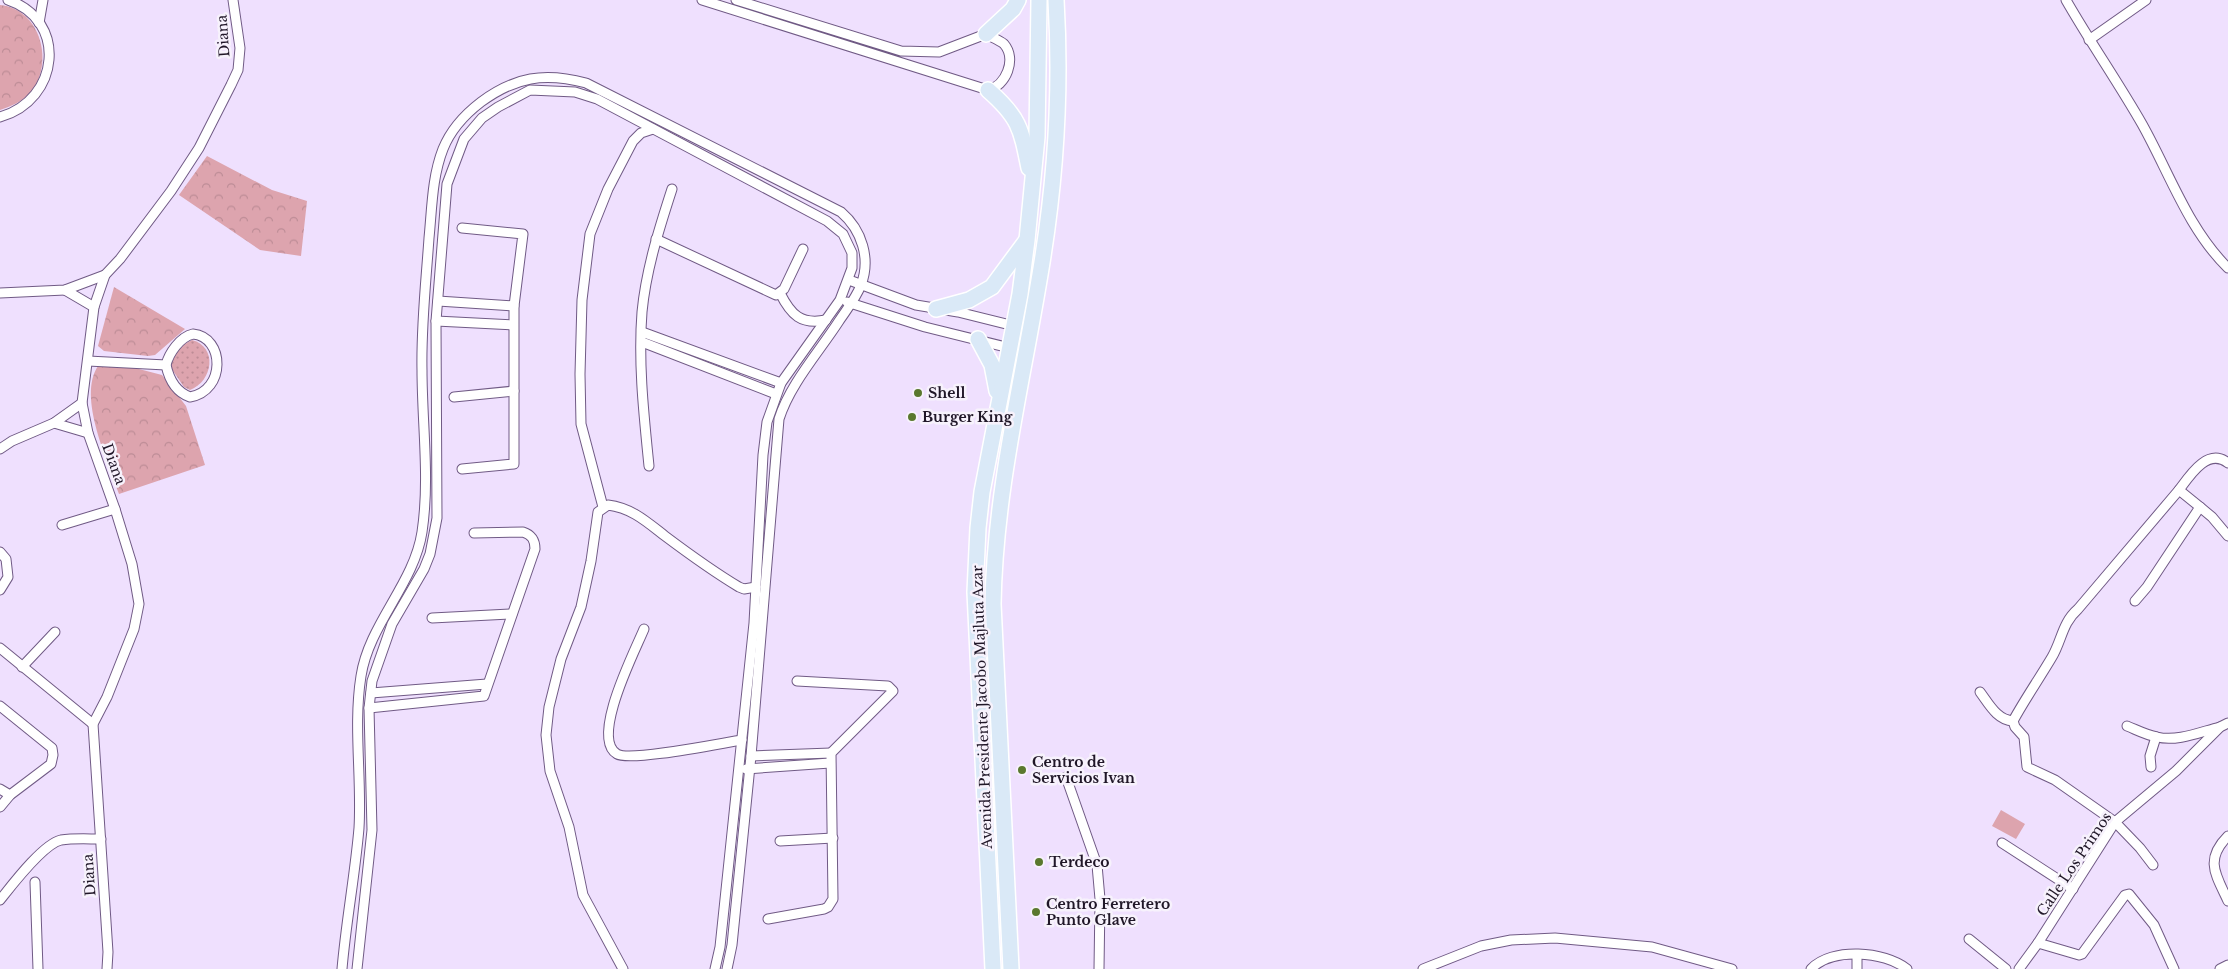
<svg xmlns="http://www.w3.org/2000/svg" width="2228" height="969" viewBox="0 0 2228 969" font-family="'Libre Baskerville',serif">
<defs>
<pattern id="green-dots" width="8" height="8" patternUnits="userSpaceOnUse" patternTransform="scale(1.25)"><rect width="8" height="8" fill="#dda4ae"/><path d="M2 2h.1M6 6h.1" fill="none" stroke="#bd8c96" stroke-width="1.8" stroke-linecap="round"/></pattern>
<pattern id="forest-crowns" width="20" height="18" patternUnits="userSpaceOnUse" patternTransform="scale(1.25)"><rect width="20" height="18" fill="#dda4ae"/><path d="M2 6a3 3 0 1 1 6 0M12 15a3 3 0 1 1 6 0" fill="none" stroke="#bd8c96"/></pattern>
</defs>
<rect width="100%" height="100%" fill="#efe0fe"/>
<path fill="url(#green-dots)" d="M192,340C218,347 213,381 190,390L184,387L171,368C172,356 180,345 192,340Z"/>
<g fill="url(#forest-crowns)">
<path d="M0,5C41,9 55,64 30,93C22,102 11,106 0,110Z"/>
<path d="M207,156L272,190L307,201L301,256L260,250L179,195Z"/>
<path d="M114,287L185,329L155,355L148,356L104,351L98,346Z"/>
<path d="M104,365L135,368L162,375L186,406L205,465L119,494C108,461 77,397 98,366Z"/>
</g>
<path fill="#dda4ae" d="M2001,810L2025,824L2016,839L1992,826Z"/>
<g fill="none" stroke-linecap="round" stroke-linejoin="round">
<defs>
<g id="minor">
<path d="M702,0L988,90C1006,86 1017,59 1004,44C999,40 991,37 986,34L939,52L901,51L736,0"/>
<path d="M2066,0C2090,42 2118,82 2142,124C2169,172 2188,229 2228,268"/>
<path d="M39,23L43,0"/>
<path d="M2089,40L2146,0"/>
<path d="M0,117C60,100 68,20 8,0"/>
<path d="M462,228L523,234L514,306V464L462,469"/>
<path d="M656,239L776,295L784,289L803,249"/>
<path d="M849,280L916,305L958,312L1018,327"/>
<path d="M65,290L94,307"/>
<path d="M0,293L65,290L105,275"/>
<path d="M780,293C791,315 801,325 826,320"/>
<path d="M438,301L514,306"/>
<path d="M847,302L925,327L1026,352"/>
<path d="M436,321L513,325"/>
<path d="M642,332L781,383"/>
<path d="M193,334C225,337 226,391 190,397C176,392 169,379 166,365C169,353 180,337 193,334Z"/>
<path d="M642,342L776,394"/>
<path d="M88,361L166,365"/>
<path d="M454,397L514,391"/>
<path d="M54,423L88,433"/>
<path d="M0,449L12,441L54,423L82,403"/>
<path d="M649,466C644,416 638,363 642,312C646,270 659,229 672,189"/>
<path d="M603,507L581,424L580,374L582,300L590,234L608,189L633,141L641,133L653,129"/>
<path d="M2200,507L2212,517L2228,536"/>
<path d="M62,525L115,509"/>
<path d="M0,552L6,559L8,577L0,590"/>
<path d="M2135,601L2147,587L2200,507L2179,490"/>
<path d="M432,618L512,614"/>
<path d="M644,629C635,651 590,738 617,754C630,762 722,743 742,740"/>
<path d="M0,648L93,724"/>
<path d="M22,667L55,632"/>
<path d="M1980,692C1989,704 1997,720 2013,721"/>
<path d="M371,693L487,684"/>
<path d="M0,706L52,748L53,755L51,764L10,795L0,807"/>
<path d="M369,708L484,696L535,549C535,540 532,535 523,532L474,533"/>
<path d="M2127,726C2137,730 2146,735 2157,737C2177,742 2200,732 2220,727"/>
<path d="M751,756L831,753"/>
<path d="M2151,767L2150,756L2156,737"/>
<path d="M746,769L830,763"/>
<path d="M1066,777L1097,865L1100,899L1099,969"/>
<path d="M0,789L10,795"/>
<path d="M2228,836C2204,860 2216,875 2228,901"/>
<path d="M780,841L833,838"/>
<path d="M2002,843L2073,889"/>
<path d="M2153,865L2140,848L2115,822L2055,780L2027,767L2024,737L2015,727L2013,721C2025,699 2039,679 2052,657C2062,640 2062,623 2078,609L2179,490C2190,475 2208,447 2228,463"/>
<path d="M35,882L38,969"/>
<path d="M0,900C12,885 43,844 61,840C74,838 88,839 101,839"/>
<path d="M768,919L824,909L828,907L833,899L831,753L893,691L888,686L797,681"/>
<path d="M1969,939L2006,969"/>
<path d="M2038,943L2079,955L2082,954L2125,895L2129,894L2154,925L2174,969"/>
<path d="M107,969L108,952L93,724L107,697L134,629L139,604L132,564L115,509L88,433L82,403L94,307L105,275L120,259L171,191L199,148L231,85L238,70L240,48L233,0"/>
<path d="M342,969C346,922 355,875 359,828C362,778 353,726 361,676C369,624 414,584 422,532C430,479 422,424 422,370C421,326 426,282 429,238C432,208 432,177 443,149C451,129 464,115 481,102C515,77 544,72 586,83L841,212C862,230 871,259 861,285C856,298 847,309 839,321C819,352 790,384 779,419L751,756L732,945L727,969"/>
<path d="M357,969L372,830L369,708L372,681L392,624L424,569L430,554L437,518L436,321L447,184L464,139L482,118L498,107L530,90L575,92L597,99L827,221L843,234L852,253V268L840,300L781,383L767,422L763,455L754,623L720,947L715,969"/>
<path d="M623,969L583,895L569,827L550,771L546,735L549,707L561,659L581,607L591,561L598,512L608,505C632,508 647,522 665,536C689,554 714,572 739,587L744,589L756,587"/>
<path d="M1423,969L1481,946L1511,940L1555,938L1652,947L1732,969"/>
<path d="M1811,969C1832,947 1884,951 1907,969"/>
<path d="M1857,969V955"/>
<path d="M2019,969L2038,943L2115,822L2176,771L2220,727L2228,723"/>
<path d="M2220,969L2228,965"/>
</g>
<g id="primary">
<path d="M986,34L1013,9L1018,0"/>
<path d="M988,90C1019,117 1021,128 1029,168"/>
<path d="M936,309L969,300L992,287L1026,241"/>
<path d="M978,339L992,365L997,391"/>
<path d="M993,969L975,592L978,528L982,492L1020,294L1027,240L1037,137L1039,0"/>
<path d="M1011,969L993,604C995,486 1025,372 1043,256C1056,173 1061,84 1056,0"/>
</g>
</defs>
<use href="#minor" stroke="#705a85" stroke-width="11"/>
<use href="#primary" stroke="#fff" stroke-width="18"/>
<use href="#minor" stroke="#fff" stroke-width="9"/>
<use href="#primary" stroke="#dae9f7" stroke-width="15"/>
</g>
<g fill="#5a782e" stroke="#f7f2fc" stroke-width="2">
<circle cx="918" cy="393" r="5"/>
<circle cx="912" cy="417" r="5"/>
<circle cx="1022" cy="770" r="5"/>
<circle cx="1039" cy="862" r="5"/>
<circle cx="1036" cy="912" r="5"/>
</g>
<g text-anchor="middle" dominant-baseline="central" stroke-width="5" stroke-linejoin="round" paint-order="stroke">
<g font-size="14" fill="#201728" stroke="#f7f2fc">
<text transform="translate(223 36) rotate(-94)">Diana</text>
<text transform="translate(114 464) rotate(70)">Diana</text>
<text transform="translate(982 707) rotate(-92)">Avenida Presidente Jacobo Majluta Azar</text>
<text transform="translate(2074 864) rotate(-56)">Calle Los Primos</text>
<text transform="translate(89 875) rotate(-94)">Diana</text>
</g>
<g font-size="14" font-weight="bold" fill="#201728" stroke="#f7f2fc" text-anchor="start">
<text x="928" y="393">Shell</text>
<text x="922" y="417">Burger King</text>
<text x="1032" y="762">Centro de<tspan x="1032" dy="16">Servicios Ivan</tspan></text>
<text x="1049" y="862">Terdeco</text>
<text x="1046" y="904">Centro Ferretero<tspan x="1046" dy="16">Punto Glave</tspan></text>
</g>
</g>
</svg>
